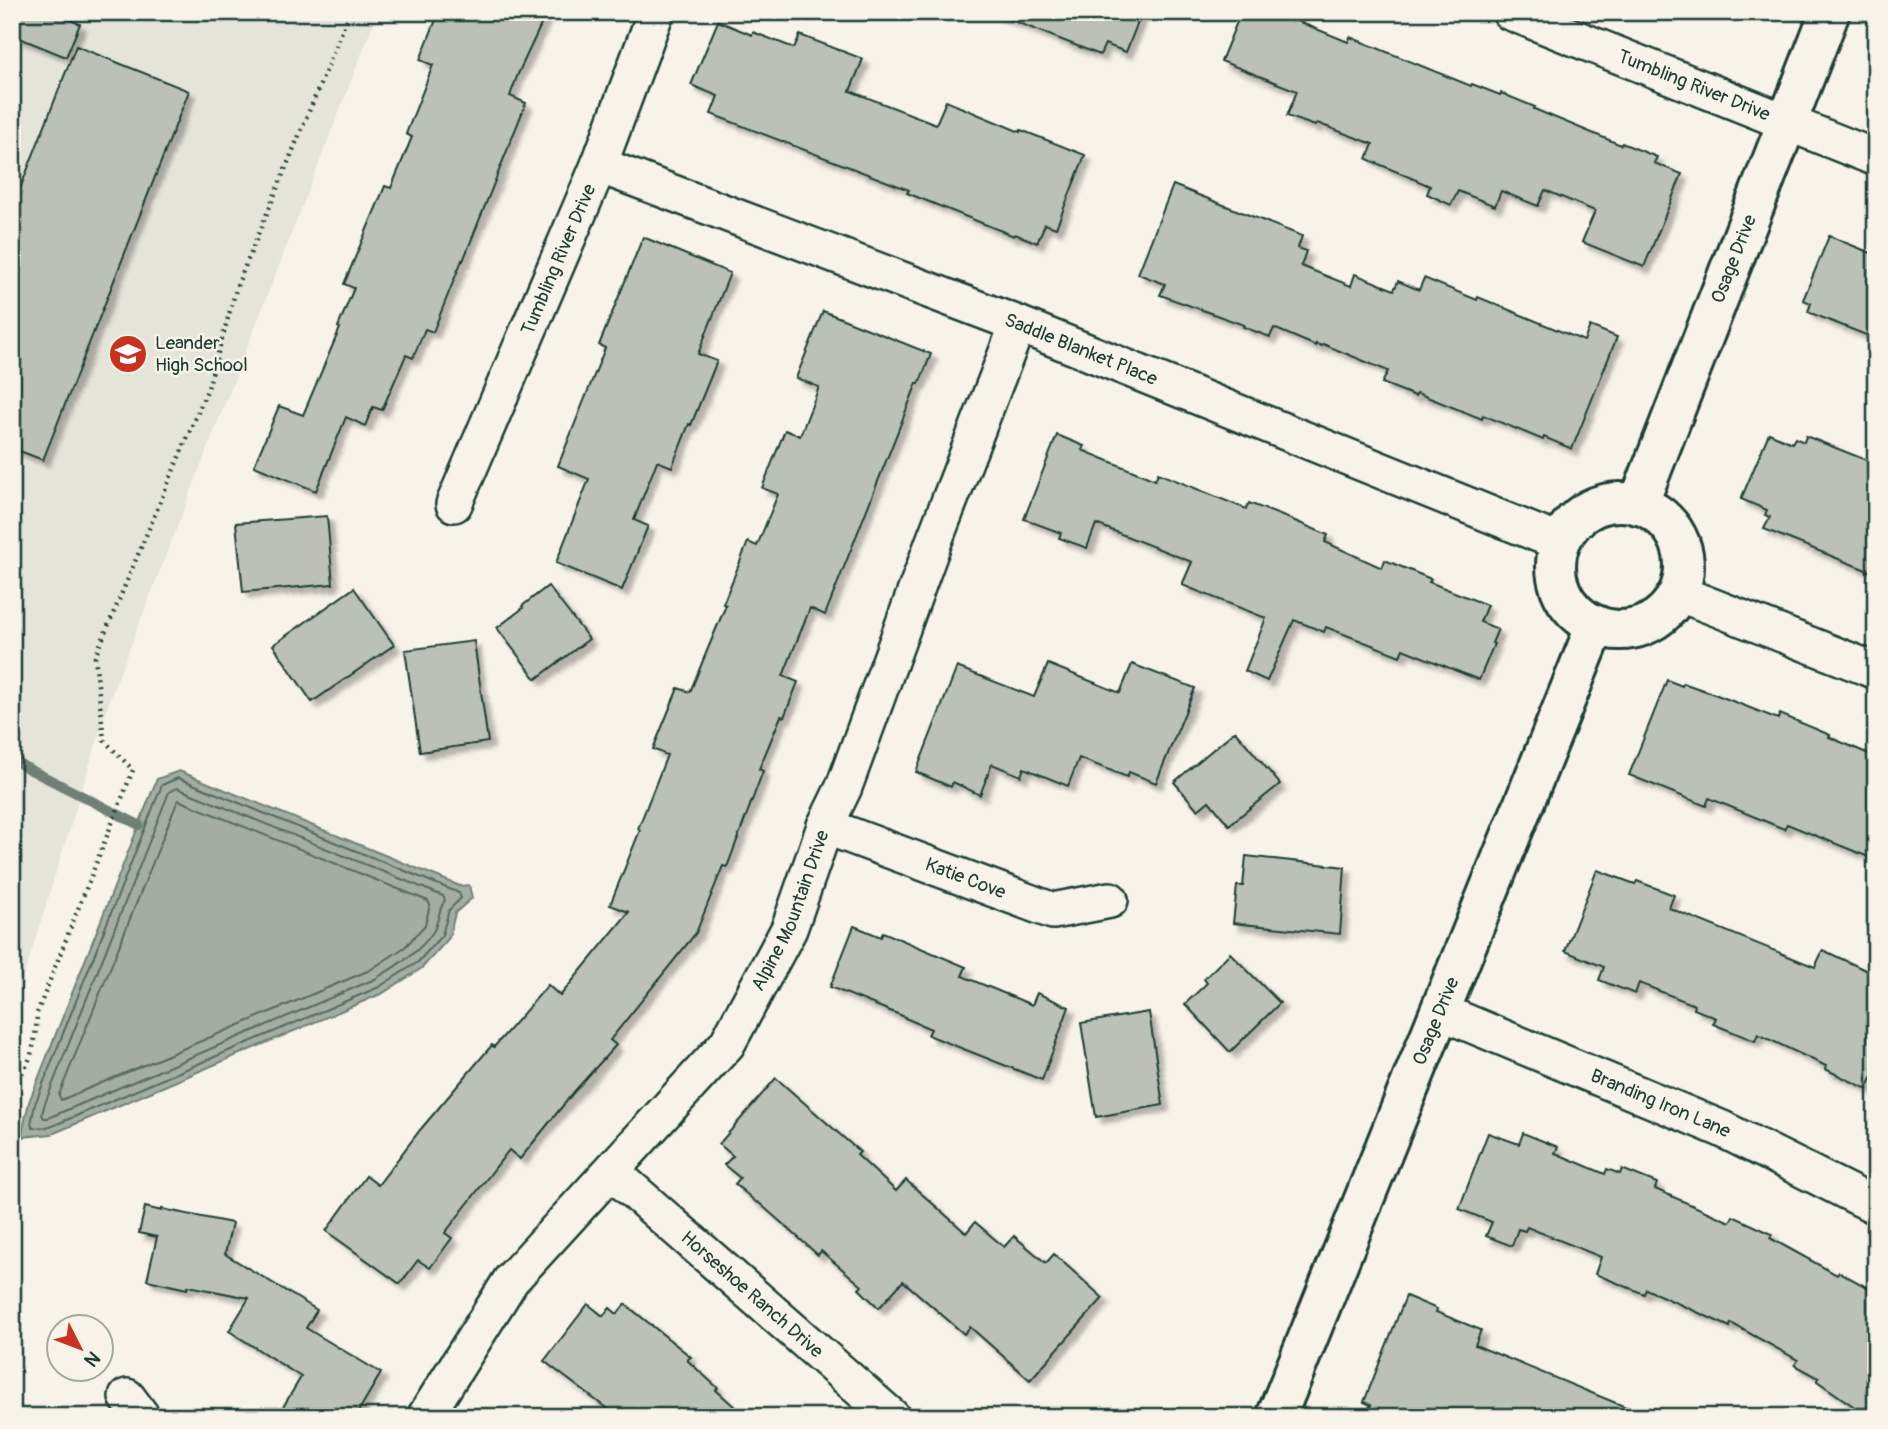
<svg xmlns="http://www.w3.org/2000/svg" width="1888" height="1429" viewBox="0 0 1888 1429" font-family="Pangolin,sans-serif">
<defs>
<filter id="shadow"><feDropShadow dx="6" dy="6" stdDeviation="2" flood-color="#0004"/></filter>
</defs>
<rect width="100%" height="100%" fill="#f7f3e8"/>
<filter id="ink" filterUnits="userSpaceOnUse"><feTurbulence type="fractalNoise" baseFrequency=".0143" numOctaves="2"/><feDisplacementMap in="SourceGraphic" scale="14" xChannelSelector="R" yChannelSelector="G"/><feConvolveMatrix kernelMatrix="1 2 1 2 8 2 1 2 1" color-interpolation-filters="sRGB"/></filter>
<g filter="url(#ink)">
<path fill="#e5e4d9" d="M12,12H378L111,696L12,1014Z"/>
<path fill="#a4ada3" stroke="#6f8077" stroke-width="2" d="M179,771L460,886L469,885L472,898L455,913L449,938L422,968L383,993L52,1134L21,1137L29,1102L157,779Z"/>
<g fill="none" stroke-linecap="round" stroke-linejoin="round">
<g stroke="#546a60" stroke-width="2">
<path d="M178,778L459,893L461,898L449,910L442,935L418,962L379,987L50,1127L33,1128L31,1124L35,1104L162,785Z"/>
<path d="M177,788L443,896L445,900C438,910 439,922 433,932C419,953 396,966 375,979L48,1118H44L42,1115L44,1106L169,792Z"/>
<path d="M178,800L428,901L430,905L425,925L405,947L370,970L61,1100L59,1095Z"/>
</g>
<path stroke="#6f8077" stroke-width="10" d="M12,757L23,766L139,825"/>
</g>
<g fill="#bbc1b6" stroke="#1f3d34" stroke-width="2" filter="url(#shadow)">
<path d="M12,12H51L80,24L66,57L12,35Z"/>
<path d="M439,12H547L518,74L510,96L526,103L463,261L462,260L433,332L425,329L413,358L406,355L382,410L373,407L365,426L346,417L316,491L254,466L279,406L303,415L340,328L338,327L354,288L344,284L385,186L391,188L412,137L406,134L433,65L420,60Z"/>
<path d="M997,12H1142L1126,52L1105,44L1100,55L996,14Z"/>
<path d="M1241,12H1294L1292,19L1348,42L1350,37L1471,86L1472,84L1500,95L1501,93L1535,107L1534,109L1621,145L1622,143L1657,157L1654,163L1682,174L1644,267L1582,242L1595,211L1545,190L1538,206L1501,191L1495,206L1458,191L1451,205L1427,194L1430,186L1367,159L1373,144L1317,123L1315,126L1287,116L1297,91L1221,61Z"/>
<path d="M718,21L752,35L753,32L794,48L800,35L863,59L850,91L936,124L946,101L1020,132L1021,130L1085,155L1056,228L1045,224L1037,243L1015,234L1014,236L907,193L909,190L711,114L718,96L691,85Z"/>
<path d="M76,46L189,91L43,460L12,448V209Z"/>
<path d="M1173,185L1302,236L1298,248L1306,251L1301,266L1351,286L1355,274L1394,290L1398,281L1419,290L1424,278L1477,300L1478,297L1584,341L1590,326L1617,337L1572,449L1544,437L1543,440L1483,415L1482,419L1417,393L1415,396L1382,383L1388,371L1323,344L1322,346L1316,344V346L1274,328L1270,337L1243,327L1244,325L1160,295L1165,284L1138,274Z"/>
<path d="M1829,236L1876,255V339L1808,312L1811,303L1803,300Z"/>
<path d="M643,237L730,273L698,354L717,361L691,425L689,424L672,467L657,461L634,520L648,526L622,590L556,563L589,479L558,466L605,348L599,345Z"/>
<path d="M823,311L931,354L919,384L917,383L825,615L810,608L783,676L798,682L784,717L781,716L759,769L763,771L727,867L723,866L696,933L610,1040L616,1045L573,1093L520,1159L509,1150L445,1233L452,1238L430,1268L418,1260L400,1284L326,1231L366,1176L378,1185L420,1130L492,1045L494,1047L548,985L560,996L629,912L610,905L640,830L638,829L667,755L653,749L678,688L690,692L726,605L723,604L748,542L757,546L778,494L762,488L785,430L800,436L819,387L796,378Z"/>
<path d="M1769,433L1792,443L1795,438L1804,442L1806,436L1876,464V574L1764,529L1770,517L1765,515L1767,510L1741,499Z"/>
<path d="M1057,435L1084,446L1082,450L1155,480L1158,473L1246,509L1249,503L1295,521L1328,535L1325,542L1382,568L1385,560L1431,579L1429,582L1487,605L1480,622L1498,629L1492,643L1494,644L1479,680L1403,649L1400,656L1326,627L1324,632L1294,620L1267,681L1245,671L1266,618L1182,585L1192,562L1096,524L1087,548L1059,538L1061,533L1024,519Z"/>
<path d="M327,516L333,584L243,592L236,523Z"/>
<path d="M548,586L589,639L536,679L497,628L523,608L522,606Z"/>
<path d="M354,588L394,645L312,702L273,645Z"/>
<path d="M474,641L488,742L420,752L405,650Z"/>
<path d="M1048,664L1120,693L1132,664L1195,688L1156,783L1129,772L1127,777L1079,758L1068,786L1024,768L1021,776L992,764L980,795L953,782L951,787L916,772L957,667L1034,697Z"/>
<path d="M1667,680L1682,686L1683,683L1717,695L1778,719L1780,714L1830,735L1829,737L1876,757V860L1787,824L1784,829L1709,798L1706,806L1629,775Z"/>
<path d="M1235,731L1280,784L1229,825L1209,801L1198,810L1174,782Z"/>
<path d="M1246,856L1345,867L1340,934L1233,923L1237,886H1243Z"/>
<path d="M1597,870L1635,884L1637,881L1674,895L1669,908L1815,967L1823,950L1876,975V1070L1867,1089L1825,1069L1826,1066L1758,1034L1755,1041L1713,1024L1716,1018L1694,1009L1695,1005L1639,983L1635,994L1599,980L1604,967L1565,951Z"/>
<path d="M854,926L881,937L883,932L966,967L962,976L1032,1005L1037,993L1069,1007L1042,1080L928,1035L931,1029L905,1018V1017L830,987Z"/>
<path d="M1230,953L1280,1003L1230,1052L1185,1004L1207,983L1204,979Z"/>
<path d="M1149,1012L1163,1105L1096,1117L1081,1023Z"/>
<path d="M776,1078L860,1152L857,1155L896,1191L906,1180L966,1233L975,1222L1004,1247L1014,1236L1046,1263L1054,1254L1103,1298L1030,1380L970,1327L964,1334L903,1281L879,1308L859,1289L862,1286L821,1251L818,1255L758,1202L757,1203L735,1184L740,1178L724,1165L733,1156L719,1144Z"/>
<path d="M1488,1133L1519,1144L1523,1133L1558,1147L1555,1153L1605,1174L1607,1169L1620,1174L1622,1169L1657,1183L1655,1189L1730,1222L1733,1216L1772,1234L1770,1238L1837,1275L1839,1272L1876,1292V1417H1869L1817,1381L1819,1378L1795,1365L1798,1360L1731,1323L1730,1327L1646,1289L1644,1294L1595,1274L1601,1257L1527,1227L1525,1231L1518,1229L1512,1246L1486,1236L1492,1222L1459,1209Z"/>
<path d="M145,1207L162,1211V1209L232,1223L225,1254L317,1310L306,1328L381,1373L355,1417H277L301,1377L229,1331L249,1298L188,1286L187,1289L147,1280L157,1237L139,1233Z"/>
<path d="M1406,1296L1437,1309L1436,1312L1481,1330L1475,1345L1650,1417H1392L1369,1408L1371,1405L1364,1402Z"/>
<path d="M588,1304L603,1316L610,1308L617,1314L625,1304L691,1357L687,1360L718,1388L716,1390L746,1417H618L544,1361Z"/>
</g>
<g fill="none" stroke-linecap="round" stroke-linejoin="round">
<defs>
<g id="street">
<path id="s1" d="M1510,12L1876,158"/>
<path id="s2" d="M599,165L1018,324L1561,543"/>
<path id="s3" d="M454,504L599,165L656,12"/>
<path d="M1678,593L1876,671"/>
<path id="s4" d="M825,826L1053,911L1110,900"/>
<path id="s5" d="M1439,1011L1722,1129L1876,1206"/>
<path id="s6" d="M612,1172L892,1417"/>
<path d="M127,1397L142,1417"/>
<path id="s7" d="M425,1417L511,1280L727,1044L789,929L825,826L844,787L934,541L1018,324"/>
</g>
<g id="secondary">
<circle cx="1620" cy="566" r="64"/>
<path id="s8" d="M1638,505L1830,12"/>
<path id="s9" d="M1276,1417L1596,625"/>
</g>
</defs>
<use href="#street" stroke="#1f3d34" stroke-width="40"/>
<use href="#secondary" stroke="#1f3d34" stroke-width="44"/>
<path stroke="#1f3d34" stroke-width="4.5" stroke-dasharray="2 5" stroke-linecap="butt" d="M12,1083C33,1069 36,1035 37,1013L133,770L104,740L95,657L208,388L237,286L350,12"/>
<use href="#street" stroke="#f7f3e8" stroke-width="35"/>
<use href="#secondary" stroke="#f7f3e8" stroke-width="38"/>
</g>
</g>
<defs>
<symbol id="school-disc" viewBox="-11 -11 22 22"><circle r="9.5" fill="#c8321e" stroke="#f7f3e8"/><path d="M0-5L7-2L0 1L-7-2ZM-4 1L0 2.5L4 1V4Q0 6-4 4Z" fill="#fff"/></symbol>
</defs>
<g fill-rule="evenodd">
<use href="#school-disc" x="106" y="332" width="44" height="44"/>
</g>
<g text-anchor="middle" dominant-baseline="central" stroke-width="5" stroke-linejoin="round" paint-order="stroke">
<g font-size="19" fill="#1f3d34" stroke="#f7f3e8">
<text stroke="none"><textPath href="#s1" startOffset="198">Tumbling River Drive</textPath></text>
<text stroke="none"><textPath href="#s3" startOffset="266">Tumbling River Drive</textPath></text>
<text stroke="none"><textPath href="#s8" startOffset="264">Osage Drive</textPath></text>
<text stroke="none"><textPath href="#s2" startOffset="516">Saddle Blanket Place</textPath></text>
<text stroke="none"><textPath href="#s4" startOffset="150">Katie Cove</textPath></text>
<text stroke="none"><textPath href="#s7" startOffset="630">Alpine Mountain Drive</textPath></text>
<text stroke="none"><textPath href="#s9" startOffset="427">Osage Drive</textPath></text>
<text stroke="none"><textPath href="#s5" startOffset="240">Branding Iron Lane</textPath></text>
<text stroke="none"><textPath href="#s6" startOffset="186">Horseshoe Ranch Drive</textPath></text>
</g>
<g font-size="19" fill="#1f3d34" stroke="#f7f3e8" text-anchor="start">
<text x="155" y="343">Leander<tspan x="155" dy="22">High School</tspan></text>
</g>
</g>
<rect width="1888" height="1429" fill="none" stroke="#f7f3e8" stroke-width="42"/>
<rect x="21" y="21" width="1846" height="1387" fill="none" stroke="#1f3d34" stroke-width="2.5" filter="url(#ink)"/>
<g transform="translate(80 1348) rotate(132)"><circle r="33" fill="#f7f3e8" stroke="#a1aaa0" stroke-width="2"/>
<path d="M0-5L12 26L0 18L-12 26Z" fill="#c8321e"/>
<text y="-10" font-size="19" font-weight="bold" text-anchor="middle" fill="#1f3d34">N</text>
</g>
</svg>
